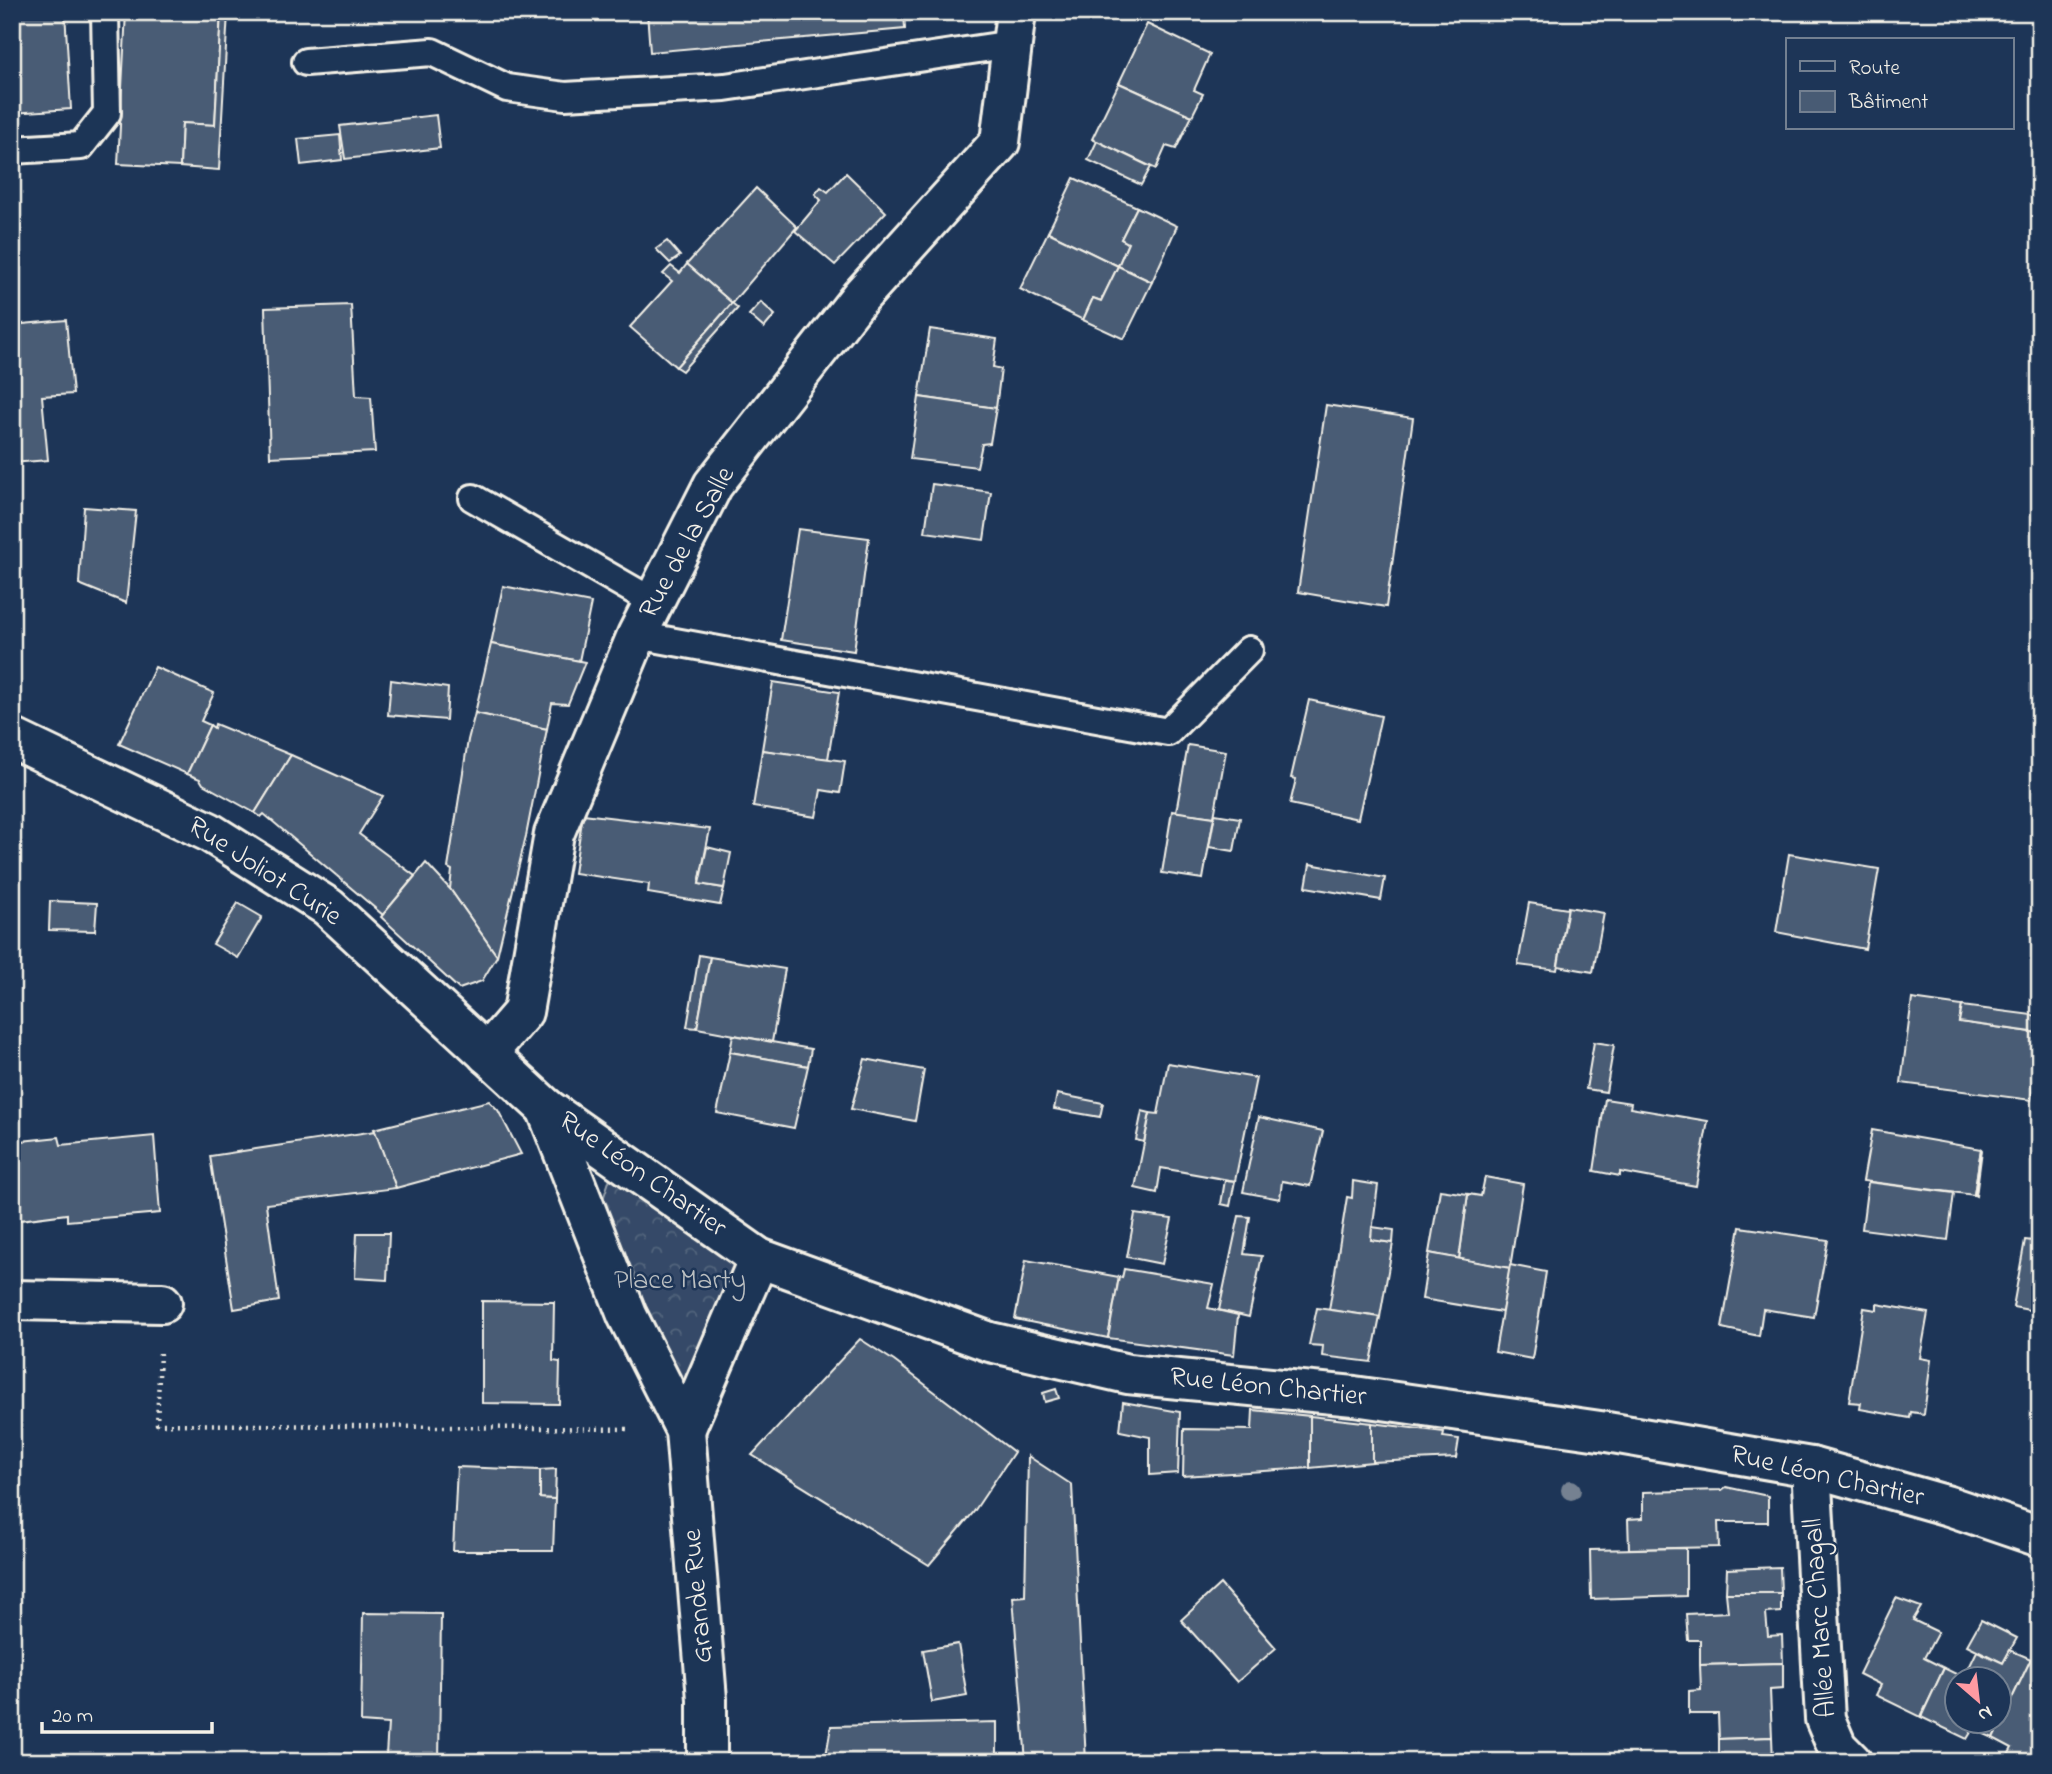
<svg xmlns="http://www.w3.org/2000/svg" width="2052" height="1774" viewBox="0 0 2052 1774" font-family="'Indie Flower',sans-serif">
<defs>
<pattern id="forest-crowns" width="20" height="18" patternUnits="userSpaceOnUse" patternTransform="scale(1.75)"><rect width="20" height="18" fill="#354a67"/><path d="M2 6a3 3 0 1 1 6 0M12 15a3 3 0 1 1 6 0" fill="none" stroke="#53657d"/></pattern>
</defs>
<rect width="100%" height="100%" fill="#1d3557"/>
<filter id="ink" filterUnits="userSpaceOnUse"><feTurbulence type="fractalNoise" baseFrequency=".0143" numOctaves="2"/><feDisplacementMap in="SourceGraphic" scale="14" xChannelSelector="R" yChannelSelector="G"/><feConvolveMatrix kernelMatrix="1 2 1 2 8 2 1 2 1" color-interpolation-filters="sRGB"/></filter>
<g filter="url(#ink)">
<path fill="url(#forest-crowns)" stroke="#949ea8" stroke-width="2" d="M612,1172L742,1263L685,1403L594,1227Z"/>
<g fill="#485b74" stroke="#f4f1e8" stroke-width="2" fill-rule="evenodd">
<path d="M12,12H65L71,109L12,113Z"/>
<path d="M126,12H221L215,125L182,123L180,167L118,164Z"/>
<path d="M221,12H228L219,170L180,167L182,123L215,125Z"/>
<path d="M647,12H904L905,29L650,52Z"/>
<path d="M1147,24L1210,54L1194,90L1203,94L1192,116L1119,83Z"/>
<path d="M1119,83L1192,116L1176,149L1166,146L1156,169L1092,139Z"/>
<path d="M436,115L440,148L345,159L340,126Z"/>
<path d="M340,135L342,160L301,165L298,139Z"/>
<path d="M1097,141L1151,167L1141,185L1088,160Z"/>
<path d="M846,173L886,212L835,265L795,231L821,200L815,194L821,187L828,192Z"/>
<path d="M1074,178L1137,207L1121,239L1128,243L1118,266L1048,232Z"/>
<path d="M756,188L797,227L732,303L687,264Z"/>
<path d="M1137,207L1177,226L1152,282L1118,266L1128,243L1121,239Z"/>
<path d="M1048,232L1118,266L1101,301L1093,298L1083,320L1020,289Z"/>
<path d="M667,241L680,256L670,263L656,249Z"/>
<path d="M687,264L732,303L676,367L630,327L672,281L663,274L671,266L680,273Z"/>
<path d="M1118,266L1152,282L1124,339L1083,320L1093,298L1101,301Z"/>
<path d="M761,302L775,315L764,328L749,315Z"/>
<path d="M732,303L738,308L682,371L676,367Z"/>
<path d="M351,305L356,396L371,397L375,452L270,457L265,308Z"/>
<path d="M66,320L73,394L42,396L48,460L12,463V325Z"/>
<path d="M930,329L997,339L993,367L1001,369L996,408L919,397Z"/>
<path d="M919,397L996,408L990,443L982,444L977,467L910,459Z"/>
<path d="M1326,405L1413,418L1386,607L1298,592Z"/>
<path d="M932,484L991,492L984,540L925,532Z"/>
<path d="M84,507L136,511L126,603L79,584Z"/>
<path d="M798,529L869,538L854,651L781,640Z"/>
<path d="M503,586L591,603L579,661L491,644Z"/>
<path d="M491,644L585,662L568,704L552,703L547,729L475,713Z"/>
<path d="M155,667L214,693L201,721L210,725L187,774L119,744Z"/>
<path d="M391,680L448,688L446,720L388,715Z"/>
<path d="M773,682L839,692L828,759L762,750Z"/>
<path d="M1309,700L1381,716L1358,819L1290,804L1296,779L1291,778Z"/>
<path d="M475,713L547,729L526,836L497,956L450,889L452,870L448,868L468,740Z"/>
<path d="M215,724L291,755L255,813L203,784L200,779L187,774L210,725L214,728Z"/>
<path d="M1188,745L1226,751L1214,817L1176,812Z"/>
<path d="M762,750L845,761L840,793L821,790L816,817L753,807Z"/>
<path d="M291,755L383,796L359,834L415,876L383,915L264,814L261,817L255,813Z"/>
<path d="M1172,811L1214,817L1203,879L1162,873Z"/>
<path d="M583,814L710,829L699,884L724,888L720,905L648,893L649,884L574,873Z"/>
<path d="M1215,814L1240,818L1234,851L1209,847Z"/>
<path d="M707,847L731,853L724,888L699,884Z"/>
<path d="M1789,854L1879,869L1865,949L1776,932Z"/>
<path d="M426,863L450,889L497,956L482,981L459,989L381,917Z"/>
<path d="M1310,864L1385,878L1381,900L1306,887Z"/>
<path d="M50,901L97,903L95,931L49,930Z"/>
<path d="M238,903L262,917L238,958L213,944Z"/>
<path d="M1529,903L1568,909L1557,970L1518,965Z"/>
<path d="M1568,907L1604,913L1593,972L1558,966Z"/>
<path d="M699,955L710,957L697,1028L687,1027Z"/>
<path d="M710,957L785,969L772,1042L697,1028Z"/>
<path d="M1912,999L1962,1006L1959,1022L2039,1033L2031,1100L1901,1083Z"/>
<path d="M1962,1006L2040,1016L2039,1033L1959,1022Z"/>
<path d="M733,1035L811,1049L808,1066L730,1052Z"/>
<path d="M1594,1042L1614,1045L1606,1092L1586,1089Z"/>
<path d="M730,1052L808,1066L794,1128L717,1113Z"/>
<path d="M865,1059L924,1070L915,1121L851,1109Z"/>
<path d="M1168,1063L1256,1078L1235,1181L1161,1168L1157,1193L1135,1188L1150,1113L1158,1114Z"/>
<path d="M1057,1094L1103,1103L1100,1117L1054,1109Z"/>
<path d="M1605,1099L1631,1103L1630,1108L1708,1121L1696,1186L1620,1172V1176L1594,1171Z"/>
<path d="M489,1101L498,1110L521,1154L396,1188L374,1129Z"/>
<path d="M1142,1111L1150,1113L1144,1142L1136,1140Z"/>
<path d="M1259,1117L1323,1131L1310,1186L1282,1181L1280,1199L1243,1192Z"/>
<path d="M1872,1130L1981,1149L1974,1195L1863,1181Z"/>
<path d="M375,1131L396,1188L266,1204L279,1301L234,1309L210,1156Z"/>
<path d="M154,1136L160,1213L67,1221V1214L12,1221V1142L59,1137L61,1145Z"/>
<path d="M1981,1149L1982,1150L1976,1196L1974,1195Z"/>
<path d="M1485,1177L1523,1184L1510,1268L1459,1259L1468,1194L1481,1196Z"/>
<path d="M1225,1180L1235,1181L1230,1206L1221,1204Z"/>
<path d="M1353,1181L1378,1185L1371,1240L1393,1243L1380,1317L1329,1310L1347,1197L1352,1198Z"/>
<path d="M1868,1182L1954,1193L1948,1240L1862,1229Z"/>
<path d="M1440,1190L1468,1194L1459,1259L1429,1253Z"/>
<path d="M1135,1214L1172,1219L1162,1264L1127,1257Z"/>
<path d="M1239,1216L1250,1217L1244,1254L1262,1256L1249,1317L1219,1310Z"/>
<path d="M1372,1227L1394,1230L1393,1243L1371,1240Z"/>
<path d="M1740,1227L1828,1240L1814,1317L1763,1309L1759,1336L1722,1328Z"/>
<path d="M357,1233H389L387,1280L355,1278Z"/>
<path d="M2025,1240L2040,1242V1312L2013,1307Z"/>
<path d="M1429,1253L1510,1268L1502,1312L1422,1299Z"/>
<path d="M1026,1260L1119,1277L1108,1338L1015,1319Z"/>
<path d="M1510,1265L1546,1272L1532,1359L1495,1352Z"/>
<path d="M1124,1269L1214,1284L1208,1308L1238,1315L1234,1355L1108,1338L1119,1277L1122,1278Z"/>
<path d="M482,1301L554,1302L553,1361L560,1362L559,1404L482,1403Z"/>
<path d="M1877,1304L1928,1313L1920,1358L1931,1360L1924,1414L1911,1412L1910,1418L1860,1409L1861,1403L1849,1402L1864,1308L1877,1310Z"/>
<path d="M1317,1308L1380,1317L1371,1362L1322,1356L1323,1346L1309,1345Z"/>
<path d="M860,1339L894,1361L1014,1452L973,1513L929,1565L752,1455Z"/>
<path d="M1056,1389L1059,1398L1045,1402L1043,1393Z"/>
<path d="M1123,1402L1180,1412L1178,1473L1150,1475V1437L1120,1431Z"/>
<path d="M1253,1410L1310,1416V1468L1183,1476L1184,1429L1252,1430Z"/>
<path d="M1310,1416L1372,1423V1462L1310,1468Z"/>
<path d="M1372,1423L1444,1432L1443,1437L1459,1439L1456,1458L1372,1462Z"/>
<path d="M1028,1456L1072,1485L1086,1762H1026L1013,1597L1025,1596Z"/>
<path d="M457,1467L540,1470V1498L555,1499L553,1551H453Z"/>
<path d="M556,1469L555,1499L540,1498V1470Z"/>
<path d="M1726,1487L1768,1496V1522H1718L1719,1547L1629,1549L1628,1519L1643,1518V1492L1722,1490Z"/>
<path d="M1686,1548V1596L1591,1599L1590,1550Z"/>
<path d="M1780,1567L1781,1593H1726L1727,1569Z"/>
<path d="M1220,1584L1276,1648L1237,1682L1181,1620Z"/>
<path d="M1726,1593H1781V1612L1766,1613L1768,1636L1782,1635L1783,1663L1700,1665V1640H1688L1686,1614L1728,1612Z"/>
<path d="M1896,1598L1921,1607L1913,1620L1938,1632L1924,1658L1944,1668L1921,1717L1876,1695L1881,1685L1859,1674Z"/>
<path d="M363,1613L441,1614L439,1762H330V1753L386,1755L388,1724L361,1722Z"/>
<path d="M1981,1620L2017,1638L2003,1663L1967,1645Z"/>
<path d="M958,1644L967,1696L932,1702L923,1650Z"/>
<path d="M2010,1650L2031,1659L1993,1738L1973,1729L1967,1739L1921,1717L1944,1668L1964,1678L1977,1651L2003,1663ZM1958,1680H2000V1722H1958Z"/>
<path d="M2031,1659L2040,1665V1756L2037,1762H2014L2007,1757L2012,1748L1993,1738Z"/>
<path d="M1783,1663V1689L1770,1690L1772,1737L1719,1739L1718,1714H1689V1691L1701,1690L1700,1665Z"/>
<path d="M997,1722V1762H825L831,1726Z"/>
<path d="M1772,1737L1773,1762H1716L1719,1756V1739Z"/>
</g>
<g fill="none" stroke-linecap="round" stroke-linejoin="round">
<defs>
<g id="lane">
<path d="M306,62L432,52L507,88L565,96L725,87L1012,44"/>
<path d="M12,150L81,146L107,113L105,12"/>
<path d="M473,498L654,602"/>
<path d="M637,635L1168,732L1249,650"/>
</g>
<g id="street">
<path d="M12,738L209,832L328,907L546,1108L759,1258L990,1342L1128,1374L1354,1396L1607,1432L1811,1467L1949,1506L2040,1537"/>
<path d="M487,1054L523,1012L554,834L637,635L713,485L860,297L1000,142L1016,12"/>
<path d="M546,1108L627,1315L685,1430L707,1699V1762"/>
<path d="M12,1300L162,1303"/>
<path d="M685,1430L759,1258"/>
<path d="M1811,1467L1825,1719L1837,1747L1852,1762"/>
</g>
</defs>
<use href="#lane" stroke="#f4f1e8" stroke-width="32"/>
<use href="#street" stroke="#f4f1e8" stroke-width="44"/>
<path stroke="#f4f1e8" stroke-width="4.5" stroke-dasharray="2 5" stroke-linecap="butt" d="M160,1353L157,1424L630,1429"/>
<use href="#lane" stroke="#1d3557" stroke-width="26"/>
<use href="#street" stroke="#1d3557" stroke-width="38"/>
</g>
<circle fill="#748191" cx="1571" cy="1490" r="10"/>
</g>
<g text-anchor="middle" dominant-baseline="central" stroke-width="5" stroke-linejoin="round" paint-order="stroke">
<g font-size="28" fill="#f4f1e8" stroke="#1d3557">
<text transform="translate(688 543) rotate(-61)">Rue de la Salle</text>
<text transform="translate(264 872) rotate(33)">Rue Joliot Curie</text>
<text transform="translate(642 1175) rotate(35)">Rue Léon Chartier</text>
<text transform="translate(1268 1388) rotate(6)">Rue Léon Chartier</text>
<text transform="translate(1827 1477) rotate(13)">Rue Léon Chartier</text>
<text transform="translate(699 1596) rotate(-95)">Grande Rue</text>
<text transform="translate(1821 1618) rotate(-94)">Allée Marc Chagall</text>
</g>
<g font-size="28" fill="#bbbfc1" stroke="#1d3557">
<text x="680" y="1281">Place Marty</text>
</g>
</g>
<rect width="2052" height="1774" fill="none" stroke="#1d3557" stroke-width="42"/>
<rect x="21" y="21" width="2010" height="1732" fill="none" stroke="#f4f1e8" stroke-width="2.5" filter="url(#ink)"/>
<rect x="1786" y="38" width="228" height="91" fill="#1d3557" stroke="#738091" stroke-width="2"/>
<rect x="1800" y="61" width="35" height="10" fill="#1d3557" stroke="#738091" stroke-width="2"/>
<text x="1849" y="74" font-size="21" fill="#f4f1e8">Route</text>
<rect x="1800" y="91" width="35" height="21" fill="#485b74" stroke="#738091" stroke-width="2"/>
<text x="1849" y="108" font-size="21" fill="#f4f1e8">Bâtiment</text>
<g transform="translate(1978 1700) rotate(152)"><circle r="33" fill="#1d3557" stroke="#738091" stroke-width="2"/>
<path d="M0-5L12 26L0 18L-12 26Z" fill="#ff9aa2"/>
<text y="-10" font-size="19" font-weight="bold" text-anchor="middle" fill="#f4f1e8">N</text>
</g>
<path d="M42 1722v10h170v-10" fill="none" stroke="#f4f1e8" stroke-width="3.5"/>
<text x="52" y="1722" font-size="21" fill="#f4f1e8" stroke="#1d3557" stroke-width="5" paint-order="stroke">20 m</text>
</svg>
